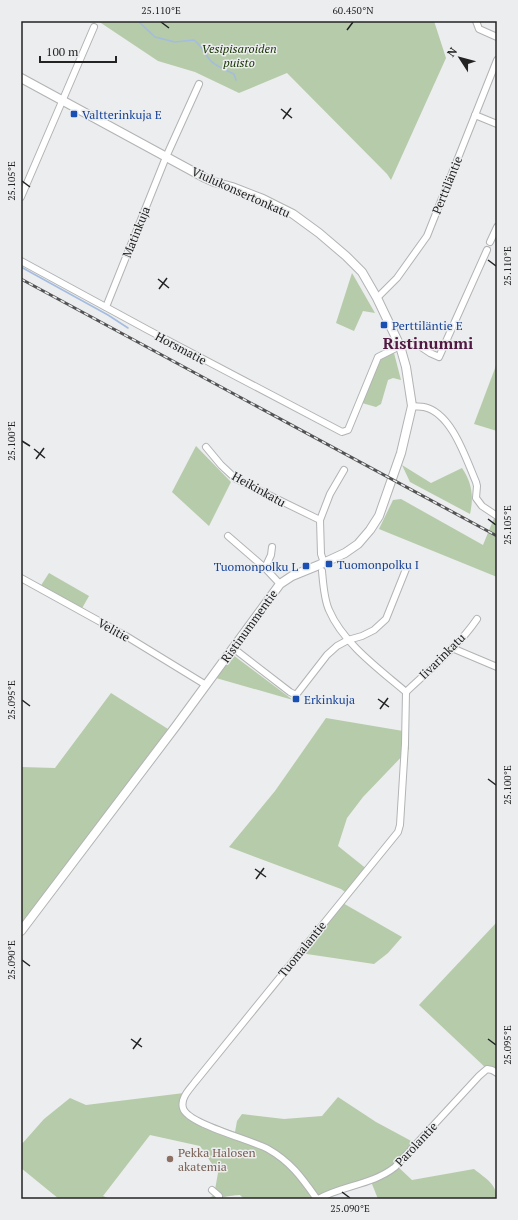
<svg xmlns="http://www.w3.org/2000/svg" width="518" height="1220" viewBox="0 0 518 1220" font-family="'PT Serif',serif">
<rect width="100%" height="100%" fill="#ecedee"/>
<g fill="#b5cbaa">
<path d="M98,21H434L446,58L391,180L387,174L287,73L239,93L195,72L158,61Z"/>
<path d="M352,273L375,313L363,311L354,331L336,323Z"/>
<path d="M394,353L401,380L393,378L388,380L381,404L376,407L362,403L382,357Z"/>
<path d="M497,363V431L474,424Z"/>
<path d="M196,446L231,482L209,526L172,492Z"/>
<path d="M402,465L431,483L462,468C472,483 474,496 470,514L410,482Z"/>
<path d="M401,499L483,545L497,511V577L379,529L393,500Z"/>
<path d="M49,573L89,596L81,610L40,587Z"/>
<path d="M233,655L293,700L216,678Z"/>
<path d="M111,693L168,729L21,925V767L55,768Z"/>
<path d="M326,718L409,732V749L363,797L347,818L338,846L368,870L348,894L341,889L229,847L275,791Z"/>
<path d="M341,902L402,937L388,953L374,964L300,953Z"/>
<path d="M497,922V1073L487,1069L419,1005Z"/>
<path d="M184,1093V1106L191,1116L235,1132L237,1121L242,1114L284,1119L322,1116L338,1097L376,1122L415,1143L395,1164L412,1180L474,1169C485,1178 497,1184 497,1199H378L370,1179L318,1195L314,1199H244L240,1195C229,1195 219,1199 208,1199L214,1195L218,1173L200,1146L150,1135L103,1196L110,1199H59L21,1168V1145L44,1119L70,1098L86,1105Z"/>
</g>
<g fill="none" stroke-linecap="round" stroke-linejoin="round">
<g stroke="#a3bcdf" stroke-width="1.5">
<path d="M138,21L155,37L175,42L194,40C202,46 205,55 211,61C217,67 226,70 234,74L236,80"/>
<path d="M21,267L108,315L128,328"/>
</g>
<defs>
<g id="minor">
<path d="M476,21L479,29L497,37"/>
<path d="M475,115L497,124"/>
<path d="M21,197L94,27"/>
<path d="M490,242L497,227"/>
<path d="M21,261L148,330L342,432L348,430L378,357L400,346L409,343H415L430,353L439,357L487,250"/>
<path d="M377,298L397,278L427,236L497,60"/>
<path d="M106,307L166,157L199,84"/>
<path d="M412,406C416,407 420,406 424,407C452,413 466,459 476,482L477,486L476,498L482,506L497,516"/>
<path d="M206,447L221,465L236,479L320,520"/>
<path d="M228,536L265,568L280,584"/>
<path d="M324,563L321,554L320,520L330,494L344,470"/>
<path d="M265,568L271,555L272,547"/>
<path d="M21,578L126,636L206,685"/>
<path d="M233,648L290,692L296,695L327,655L337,646L348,640L362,636L374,630L386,619L406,569"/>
<path d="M452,648L497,667"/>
<path d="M406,692C430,669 458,647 477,619"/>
<path d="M212,1190L219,1196V1199"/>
<path d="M317,1199C302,1178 291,1162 268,1149C252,1140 187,1124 183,1108C180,1098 190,1089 195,1082L398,832L400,825L405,744L406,692C379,669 343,643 329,610C324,599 323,582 322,571"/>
<path d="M318,1199C343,1185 372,1185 395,1167L479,1076L487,1069L492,1070L497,1073"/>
</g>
<path id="tertiary" d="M21,78L205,178L214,182L232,187L263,199L293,214L319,233L346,256L362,272L377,298L400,346L406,367L412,406L401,453L379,516L370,530L358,544L345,553L319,565L292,576L280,584L176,726L21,931"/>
</defs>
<use href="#minor" stroke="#b2b3b4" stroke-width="8"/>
<use href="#tertiary" stroke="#b2b3b4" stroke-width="10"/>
<use href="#minor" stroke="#fff" stroke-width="6"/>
<use href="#tertiary" stroke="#fff" stroke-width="8"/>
<defs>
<path id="rail" d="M21,279L497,536"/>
</defs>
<use href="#rail" stroke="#535354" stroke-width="3"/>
<use href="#rail" stroke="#ecedee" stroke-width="1.5" stroke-dasharray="4.5" stroke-linecap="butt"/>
</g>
<path fill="none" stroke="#232324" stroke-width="1.5" d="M161,22L169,28M347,30L353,22M281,109L292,118M283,119L291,108M22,181L30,187M488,260L496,266M158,279L169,288M159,289L167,278M22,441L30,446M34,449L45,458M36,459L44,448M488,519L496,525M378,699L389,707M22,700L30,706M380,709L388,698M488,779L496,785M255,869L266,877M256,879L264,868M22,960L30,966M131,1039L142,1047M488,1039L496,1045M133,1049L141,1038M342,1192L350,1198"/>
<g fill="#1a4fb4" stroke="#ecedee" stroke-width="1.5">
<rect x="70" y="110" width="8" height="8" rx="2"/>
<rect x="380" y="321" width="8" height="8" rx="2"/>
<rect x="325" y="560" width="8" height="8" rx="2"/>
<rect x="302" y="562" width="8" height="8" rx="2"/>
<rect x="292" y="695" width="8" height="8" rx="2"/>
</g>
<circle fill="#8d6e63" stroke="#ecedee" stroke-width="1.5" cx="170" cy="1159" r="4"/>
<g text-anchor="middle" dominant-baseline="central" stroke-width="3" stroke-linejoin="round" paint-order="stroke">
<g font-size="12" font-style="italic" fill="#163400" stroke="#ecedee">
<text x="239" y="48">Vesipisaroiden<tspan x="239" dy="14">puisto</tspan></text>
</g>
<g font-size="12" fill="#164399" stroke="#ecedee" text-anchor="start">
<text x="82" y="114">Valtterinkuja E</text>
<text x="392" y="325">Perttiläntie E</text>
<text x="337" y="564">Tuomonpolku I</text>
<text x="298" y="566" text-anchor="end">Tuomonpolku L</text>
<text x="304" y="699">Erkinkuja</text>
</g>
<g font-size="12" fill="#232324" stroke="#ecedee">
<text transform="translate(447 185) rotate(-68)">Perttiläntie</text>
<text transform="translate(241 192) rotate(24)">Viulukonsertonkatu</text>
<text transform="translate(136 232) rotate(-68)">Matinkuja</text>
<text transform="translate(181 348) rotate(28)">Horsmatie</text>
<text transform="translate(259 489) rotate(29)">Heikinkatu</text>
<text transform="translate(249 626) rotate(-54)">Ristinummentie</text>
<text transform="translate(114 630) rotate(29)">Velitie</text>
<text transform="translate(442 656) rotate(-45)">Iivarinkatu</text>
<text transform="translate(302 949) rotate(-51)">Tuomalantie</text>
<text transform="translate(416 1144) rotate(-47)">Parolantie</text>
</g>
<g font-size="12" fill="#785e54" stroke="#ecedee" text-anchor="start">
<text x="178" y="1152">Pekka Halosen<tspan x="178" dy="14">akatemia</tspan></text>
</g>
<g font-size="16" font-weight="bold" fill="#511842" stroke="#ecedee">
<text x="428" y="343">Ristinummi</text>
</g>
</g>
<rect width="518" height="1220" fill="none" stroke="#ecedee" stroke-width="44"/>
<g transform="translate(460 58) rotate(306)" stroke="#ecedee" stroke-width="3" paint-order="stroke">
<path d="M0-3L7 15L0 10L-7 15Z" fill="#232324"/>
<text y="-6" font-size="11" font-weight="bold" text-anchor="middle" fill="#232324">N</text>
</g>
<path d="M40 56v6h76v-6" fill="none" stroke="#232324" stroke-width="2"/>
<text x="46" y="56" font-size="12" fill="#232324" stroke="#ecedee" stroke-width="3" paint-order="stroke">100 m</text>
<rect x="22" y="22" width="474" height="1176" fill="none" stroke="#232324" stroke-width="1.5"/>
<g font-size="10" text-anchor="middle" fill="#232324">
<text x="161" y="14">25.110°E</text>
<text x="353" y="14">60.450°N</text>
<text transform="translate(11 181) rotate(-90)" y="4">25.105°E</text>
<text transform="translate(507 266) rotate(-90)" y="4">25.110°E</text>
<text transform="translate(11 441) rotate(-90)" y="4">25.100°E</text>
<text transform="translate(507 525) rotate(-90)" y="4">25.105°E</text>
<text transform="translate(11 700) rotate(-90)" y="4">25.095°E</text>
<text transform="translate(507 785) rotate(-90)" y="4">25.100°E</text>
<text transform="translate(11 960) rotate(-90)" y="4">25.090°E</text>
<text transform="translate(507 1045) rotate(-90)" y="4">25.095°E</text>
<text x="350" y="1212">25.090°E</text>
</g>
</svg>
